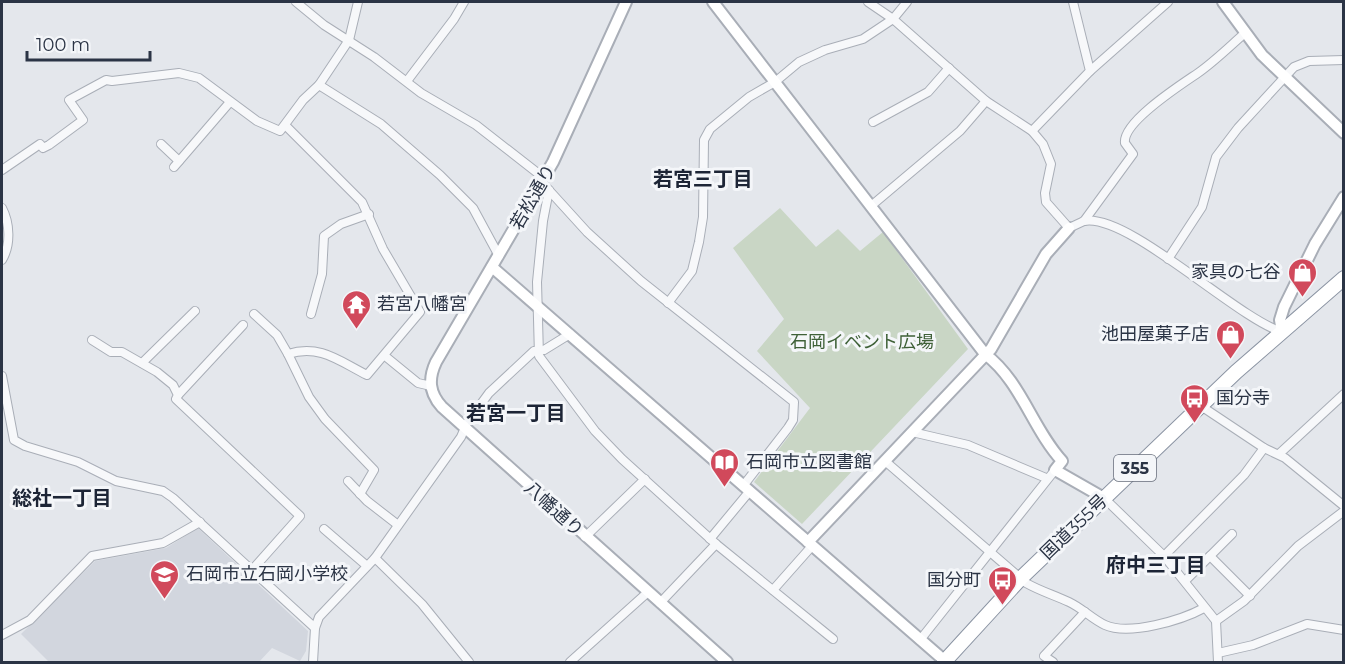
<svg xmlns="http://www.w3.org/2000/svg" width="1345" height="664" viewBox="0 0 1345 664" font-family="Montserrat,'Noto Sans JP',sans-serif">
<rect width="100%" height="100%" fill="#e4e7ec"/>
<path fill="#d2d6de" d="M198,528L308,631L306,651L300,661L272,648L259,662H49L21,634L95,561L166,548Z"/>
<path fill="#c9d6c5" d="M780,208L816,247L838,229L860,251L883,232L968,349L802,524L754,482L810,408L757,351L784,319L733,248Z"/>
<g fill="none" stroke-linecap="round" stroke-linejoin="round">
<defs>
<g id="street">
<path d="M296,2L324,25L374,57L421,93L476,125L544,178"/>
<path d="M868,2L893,19L986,101L1032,131"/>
<path d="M1073,2L1090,71L1032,131L1043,144L1051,164L1045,193L1046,202L1069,228L1084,221L1133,154L1125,143C1122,122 1182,84 1198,73C1215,61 1230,46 1245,33"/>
<path d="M1090,71L1168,2"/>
<path d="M407,81L454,19L464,2"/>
<path d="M319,85L381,124L440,175L473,208L499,256"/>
<path d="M873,122L928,92L949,68"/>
<path d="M161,144L179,161"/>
<path d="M174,167L230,102"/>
<path d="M2,170L40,144L43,148L49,145L83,120L69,100L106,80L112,81L179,73L199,78L257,121L280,131L303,100L319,85L349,40L358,2"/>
<path d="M547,188L587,232L641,281L794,402L793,420L788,428L743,486"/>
<path d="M549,190L543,221L537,282L539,356L595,431L622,459L716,544L833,639"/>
<path d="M871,206L960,131L986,101"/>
<path d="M2,208C10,223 11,245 2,260"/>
<path d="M1084,221C1128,213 1235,317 1282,332"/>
<path d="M1168,259L1202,207L1216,157L1238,128L1294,67L1309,61L1344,60"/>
<path d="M668,303L692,271L699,242L703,217L704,140L710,129L749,97L775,82L799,62L825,50L863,39L893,19L907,2"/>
<path d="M254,314L277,335L288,354C320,344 339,361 367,375L420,312L383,249L362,202L286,126"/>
<path d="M311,314L322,274L324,236L341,224L369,214"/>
<path d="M92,340L111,352H122L157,372L173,385L178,395L176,399L300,516L252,570"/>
<path d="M288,354L309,397L325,419L374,470L360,494"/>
<path d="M385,356L418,383L431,386"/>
<path d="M142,363L195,311"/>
<path d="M2,376L14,440L25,446L78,462L116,481L163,491L173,498L315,628"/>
<path d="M178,395L243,325"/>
<path d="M1201,406L1264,448L1285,458L1344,506"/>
<path d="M912,432L968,445L1046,478"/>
<path d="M1279,454L1344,394"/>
<path d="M885,461L1026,583C1040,591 1054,595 1069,602C1082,608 1092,619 1105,625C1129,636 1182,620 1204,608"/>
<path d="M348,481L367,501L398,525"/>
<path d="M1104,498L1164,556L1216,621L1218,662"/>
<path d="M324,529L367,566"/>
<path d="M585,537L645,479"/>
<path d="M710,539L749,492"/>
<path d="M1164,556L1244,475L1264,448"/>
<path d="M1210,556L1250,596"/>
<path d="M375,558L422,604L469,662"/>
<path d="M1185,581L1232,534"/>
<path d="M773,590L812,546"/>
<path d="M660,603L716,544"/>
<path d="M1216,621L1244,601L1298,546L1344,511"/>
<path d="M2,635L30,620L92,556L163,543L200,522"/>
<path d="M920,640L1055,470"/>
<path d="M1218,653L1253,645L1307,624L1344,630"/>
<path d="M313,662L315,628L319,617L375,558L461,437L467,423L489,393L534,351L544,350L570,334"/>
<path d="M570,662L648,592"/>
<path d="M1053,662L1044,656L1085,612"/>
</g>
<g id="secondary">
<path d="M626,2L553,162L436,362C428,379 429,393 442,407L727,662"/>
<path d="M713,2L985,354C1021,381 1032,428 1062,461L1055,470L1104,498"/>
<path d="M1223,2L1262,55L1344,133"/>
<path d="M492,267L945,661"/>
<path d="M1282,332L1280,320L1284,307L1315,244L1344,197"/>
<path d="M808,542L991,349L1046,254L1069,228"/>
</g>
<path id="highway" d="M944,662L1021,578L1236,372L1344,278"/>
</defs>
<use href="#street" stroke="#a9aeb7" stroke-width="10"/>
<use href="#secondary" stroke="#a9aeb7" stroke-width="14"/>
<use href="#highway" stroke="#8b94a3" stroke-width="16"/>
<use href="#street" stroke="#f7f8fa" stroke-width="8"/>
<use href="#secondary" stroke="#fff" stroke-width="10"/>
<use href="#highway" stroke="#fff" stroke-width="14"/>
</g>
<defs>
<symbol id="shop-pin" viewBox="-11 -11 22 30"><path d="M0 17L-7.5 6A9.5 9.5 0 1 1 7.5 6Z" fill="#d1495b" stroke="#f4f6f9"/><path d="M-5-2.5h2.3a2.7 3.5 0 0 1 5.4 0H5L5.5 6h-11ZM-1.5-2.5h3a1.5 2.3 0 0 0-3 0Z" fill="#fff"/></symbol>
<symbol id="temple-pin" viewBox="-11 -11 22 30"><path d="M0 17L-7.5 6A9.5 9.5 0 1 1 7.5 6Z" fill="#d1495b" stroke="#f4f6f9"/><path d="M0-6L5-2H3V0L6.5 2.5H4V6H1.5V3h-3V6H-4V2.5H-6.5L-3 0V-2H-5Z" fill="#fff"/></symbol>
<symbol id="bus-pin" viewBox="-11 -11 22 30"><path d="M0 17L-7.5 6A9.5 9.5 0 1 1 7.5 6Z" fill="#d1495b" stroke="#f4f6f9"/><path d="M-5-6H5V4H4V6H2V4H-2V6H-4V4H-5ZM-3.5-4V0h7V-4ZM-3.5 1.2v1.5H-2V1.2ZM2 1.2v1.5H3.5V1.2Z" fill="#fff"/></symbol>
<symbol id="library-pin" viewBox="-11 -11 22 30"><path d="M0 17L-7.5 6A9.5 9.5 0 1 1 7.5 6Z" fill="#d1495b" stroke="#f4f6f9"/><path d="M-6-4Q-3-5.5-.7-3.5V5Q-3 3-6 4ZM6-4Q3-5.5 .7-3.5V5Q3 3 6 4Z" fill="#fff"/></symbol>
<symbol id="school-pin" viewBox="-11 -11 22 30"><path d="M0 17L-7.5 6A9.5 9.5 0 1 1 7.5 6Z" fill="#d1495b" stroke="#f4f6f9"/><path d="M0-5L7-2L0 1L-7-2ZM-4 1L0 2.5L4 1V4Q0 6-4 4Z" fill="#fff"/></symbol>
</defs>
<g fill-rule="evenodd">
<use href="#shop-pin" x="1286" y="256" width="33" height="45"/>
<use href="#temple-pin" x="340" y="288" width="33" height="45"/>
<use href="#shop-pin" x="1214" y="318" width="33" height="45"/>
<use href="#bus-pin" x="1178" y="382" width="33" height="45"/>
<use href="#library-pin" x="708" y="446" width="33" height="45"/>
<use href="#school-pin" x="148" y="558" width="33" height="45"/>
<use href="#bus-pin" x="986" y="564" width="33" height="45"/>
</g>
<g text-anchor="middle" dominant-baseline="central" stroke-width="6" stroke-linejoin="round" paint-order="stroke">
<rect fill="#f4f6f9" stroke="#676e7b" stroke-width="1.5" x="1114" y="455" width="42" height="26" rx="4.5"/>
<g font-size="16" font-weight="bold" fill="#2b3445">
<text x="1135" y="468">355</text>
</g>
<g font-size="18" fill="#2b3445" stroke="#f4f6f9">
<text transform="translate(533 197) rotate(-60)">若松通り</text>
<text transform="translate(554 509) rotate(42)">八幡通り</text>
<text transform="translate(1074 527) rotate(-44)">国道355号</text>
</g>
<g font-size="18" fill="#2b3445" stroke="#f4f6f9" text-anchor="start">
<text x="1281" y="272" text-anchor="end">家具の七谷</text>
<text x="377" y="304">若宮八幡宮</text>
<text x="1209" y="334" text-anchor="end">池田屋菓子店</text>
<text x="1216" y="398">国分寺</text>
<text x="746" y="462">石岡市立図書館</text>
<text x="186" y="574">石岡市立石岡小学校</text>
<text x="981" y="580" text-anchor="end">国分町</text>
</g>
<g font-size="18" fill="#3f6138" stroke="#f4f6f9">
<text x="862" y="342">石岡イベント広場</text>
</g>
<g font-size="20" font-weight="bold" fill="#1d2536" stroke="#f4f6f9">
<text x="703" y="179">若宮三丁目</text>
<text x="516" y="413">若宮一丁目</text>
<text x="62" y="498">総社一丁目</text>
<text x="1156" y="565">府中三丁目</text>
</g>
</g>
<rect width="1345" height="664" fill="none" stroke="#2b3445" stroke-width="6"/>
<path d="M27 51v9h123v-9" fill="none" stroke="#2b3445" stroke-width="3"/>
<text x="36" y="51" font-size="18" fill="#2b3445" stroke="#f4f6f9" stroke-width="4.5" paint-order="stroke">100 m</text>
</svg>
